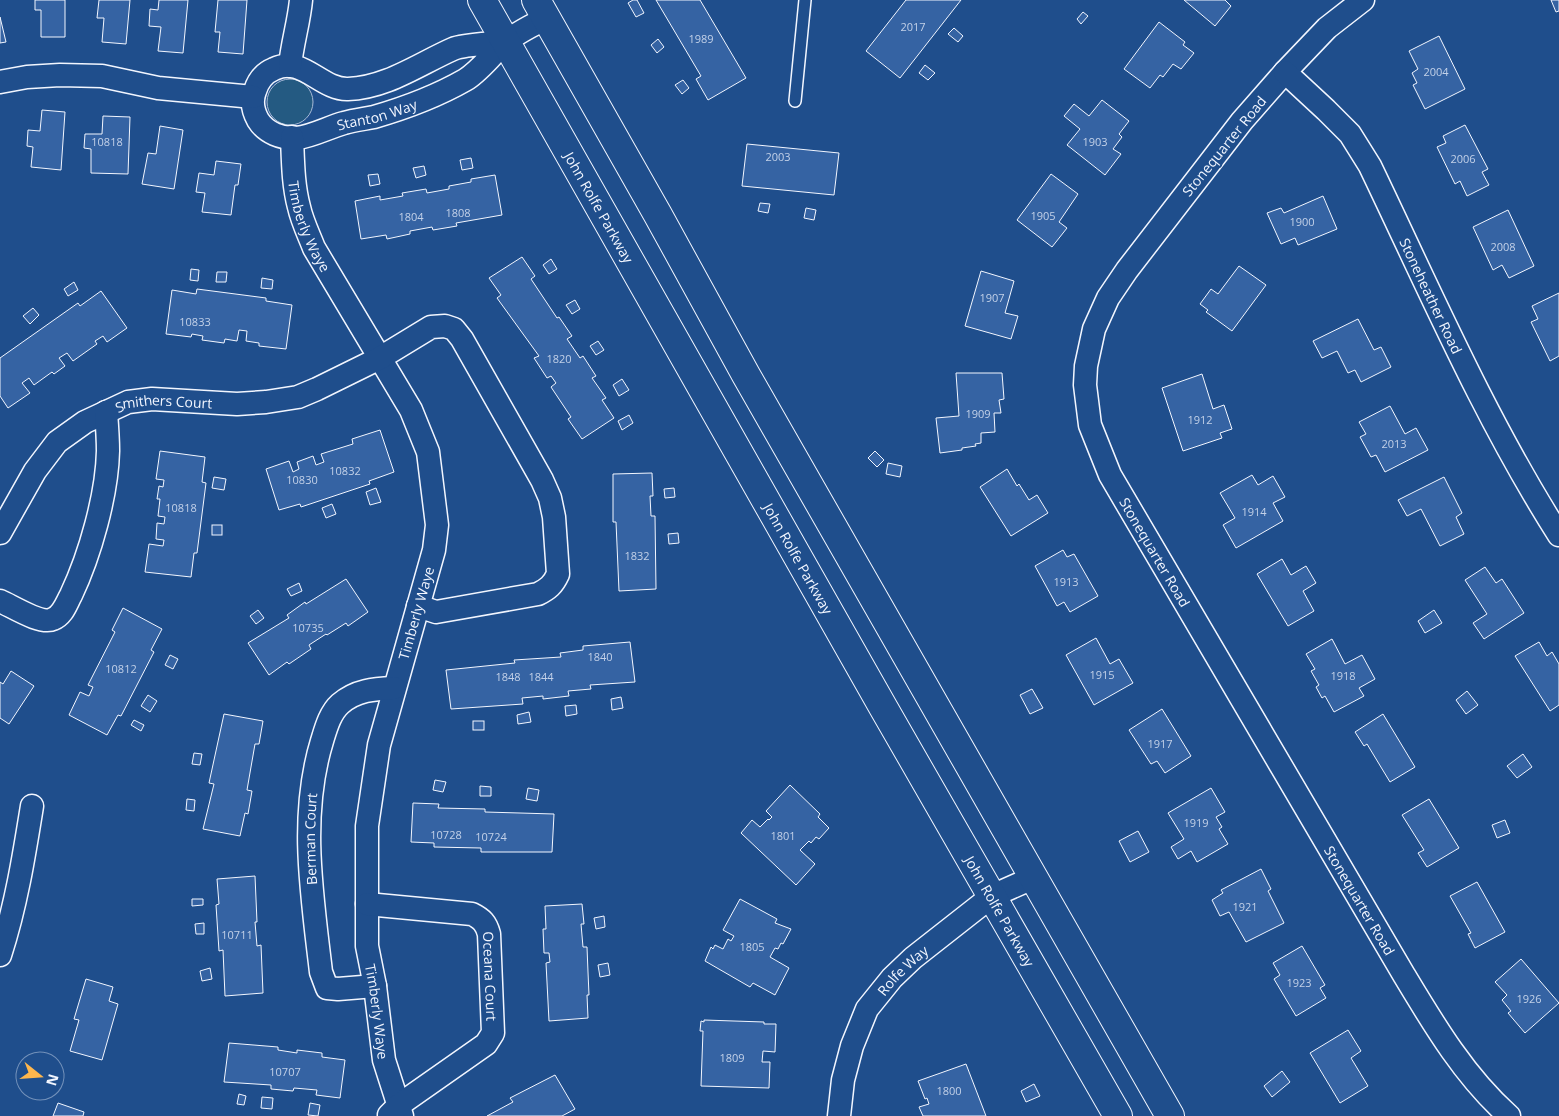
<svg xmlns="http://www.w3.org/2000/svg" width="1559" height="1116" viewBox="0 0 1559 1116" font-family="'Open Sans',sans-serif">
<rect width="100%" height="100%" fill="#1f4e8c"/>
<circle fill="#245a82" stroke="#a8bbd7" cx="290" cy="102" r="23"/>
<g fill="#3563a3" stroke="#f2f6ff">
<path d="M35,0H65V37H41V10H35Z"/>
<path d="M99,0H130L126,44L102,42L104,18H97Z"/>
<path d="M159,0H188L183,53L158,51L161,27L149,26L150,9L158,10Z"/>
<path d="M218,0H247L243,54L218,52L220,32H215Z"/>
<path d="M633,0H637L644,13L636,17L628,3Z"/>
<path d="M656,0H700L746,78L708,100L696,79L701,76Z"/>
<path d="M906,0H961L900,78L866,51Z"/>
<path d="M1184,0H1225L1231,6L1215,26Z"/>
<path d="M1551,0H1559V11L1556,12Z"/>
<path d="M1083,12L1088,16L1081,24L1077,19Z"/>
<path d="M0,17L6,42L0,43Z"/>
<path d="M1159,22L1185,42L1183,45L1194,53L1181,69L1173,64L1163,77L1160,75L1150,88L1124,69Z"/>
<path d="M954,28L963,36L958,42L948,34Z"/>
<path d="M1439,36L1465,89L1425,109L1413,85L1417,83L1412,73L1418,69L1409,51Z"/>
<path d="M658,39L664,47L657,53L651,45Z"/>
<path d="M925,65L935,73L928,80L919,73Z"/>
<path d="M683,80L689,88L682,94L675,85Z"/>
<path d="M1102,100L1129,121L1119,134L1122,137L1113,149L1121,154L1105,175L1067,145L1080,129L1064,116L1074,104L1089,116Z"/>
<path d="M42,110L65,112L61,170L31,167L33,147L27,146L28,130L40,131Z"/>
<path d="M103,116L130,117L128,174L91,173V149L84,148L85,134H102Z"/>
<path d="M1465,125L1488,169L1482,172L1489,185L1467,196L1460,181L1455,184L1437,147L1446,143L1443,136Z"/>
<path d="M160,126L183,130L174,189L142,184L148,153L156,154Z"/>
<path d="M747,144L839,153L834,195L742,186Z"/>
<path d="M471,158L473,168L462,170L460,160Z"/>
<path d="M216,161L241,164L238,185H235L231,215L202,212L205,193L196,192L199,173L214,175Z"/>
<path d="M424,166L426,175L416,178L413,168Z"/>
<path d="M378,174L380,184L370,186L368,175Z"/>
<path d="M1051,174L1078,194L1059,222L1067,228L1052,247L1017,220Z"/>
<path d="M495,175L502,215L456,223L457,226L433,230L432,227L410,231V234L387,239L386,235L361,239L355,201L380,196V200L403,196L402,193L426,189L427,193L449,189V186L471,182V179Z"/>
<path d="M1323,196L1337,229L1298,245L1295,238L1281,244L1267,213L1281,208L1284,213Z"/>
<path d="M760,203L770,204L768,213L758,211Z"/>
<path d="M806,208L816,210L814,220L804,218Z"/>
<path d="M1508,210L1534,266L1509,278L1502,265L1493,270L1473,227Z"/>
<path d="M522,257L535,276L531,279L557,318L559,317L572,336L567,339L580,358L583,356L596,376L592,378L606,398L602,400L614,418L582,439L568,419L571,417L551,387L556,383L551,376L547,378L534,358L539,356L497,298L501,295L489,278Z"/>
<path d="M551,259L557,269L549,274L543,265Z"/>
<path d="M1239,266L1266,285L1232,331L1206,312L1208,310L1200,304L1211,289L1218,294Z"/>
<path d="M191,269L199,270L198,281L190,280Z"/>
<path d="M981,271L1014,281L1005,313L1018,316L1011,339L965,326Z"/>
<path d="M217,272H227L226,282H216Z"/>
<path d="M262,278L273,280L272,289L261,288Z"/>
<path d="M74,282L78,290L68,296L64,289Z"/>
<path d="M197,289L266,298V301L292,305L286,349L259,346V343L246,341L247,331L239,330L237,341L225,339L224,343L202,340L203,336L192,334L191,337L166,334L172,290L196,294Z"/>
<path d="M101,291L127,328L107,342L103,336L95,341L97,344L73,361L67,353L59,358L65,366L54,374L52,372L34,385L29,378L22,383L30,393L8,408L0,396V358L78,303L80,306Z"/>
<path d="M1559,293V356L1550,361L1531,322L1538,319L1532,306Z"/>
<path d="M575,300L580,309L572,314L566,305Z"/>
<path d="M33,308L39,315L30,324L23,316Z"/>
<path d="M1358,319L1374,350L1381,347L1391,367L1361,382L1355,370L1348,373L1337,351L1322,358L1313,341Z"/>
<path d="M598,341L604,350L596,355L590,346Z"/>
<path d="M956,373H1002L1004,399L999,400L1001,413H994L995,432L981,433V443L975,444L976,446L962,448V450L940,453L936,418L959,416Z"/>
<path d="M1202,374L1213,409L1224,405L1232,429L1220,433L1222,438L1183,451L1162,388Z"/>
<path d="M622,379L629,390L619,396L613,385Z"/>
<path d="M1390,406L1405,434L1416,428L1428,450L1385,472L1376,455L1371,457L1360,437L1366,434L1359,422Z"/>
<path d="M629,415L633,423L622,430L618,421Z"/>
<path d="M380,430L394,472L369,481L370,484L301,507L300,504L279,510L266,469L289,461L293,472L299,469L297,462L313,456L316,465L324,462L321,454L353,444L352,439Z"/>
<path d="M160,451L205,457L202,482L206,483L197,553H194L191,577L145,572L149,544L163,546L164,540L156,539L157,523L164,524L165,517L158,516L160,499H157L159,486L163,487L164,480L156,479Z"/>
<path d="M875,451L884,460L877,467L868,458Z"/>
<path d="M888,463L902,466L900,477L886,474Z"/>
<path d="M1007,469L1017,486L1019,484L1029,500L1037,495L1048,513L1011,536L980,487Z"/>
<path d="M652,473L653,496H650L651,516H655L656,589L619,591L616,522H613V474Z"/>
<path d="M1252,475L1258,485L1273,476L1285,497L1273,503L1283,521L1236,548L1223,525L1235,518L1220,493Z"/>
<path d="M214,477L226,479L224,490L212,488Z"/>
<path d="M1444,477L1462,513L1456,517L1464,534L1440,546L1421,509L1407,516L1398,500Z"/>
<path d="M376,488L381,502L370,505L366,492Z"/>
<path d="M674,488L675,497L665,498L664,489Z"/>
<path d="M332,504L336,514L326,518L322,508Z"/>
<rect x="212" y="525" width="10" height="10"/>
<path d="M678,533L679,543L669,544L668,534Z"/>
<path d="M1063,550L1067,557L1074,554L1098,596L1070,612L1064,602L1057,606L1035,566Z"/>
<path d="M1282,559L1291,575L1306,566L1316,583L1303,591L1314,611L1288,626L1257,574Z"/>
<path d="M1485,567L1496,583L1502,579L1524,613L1484,639L1473,623L1487,614L1465,580Z"/>
<path d="M346,579L368,612L348,626L346,623L327,635L326,634L309,645L311,649L289,664L287,662L269,675L248,643L289,618L287,615L305,602L306,604Z"/>
<path d="M299,583L302,591L291,596L287,589Z"/>
<path d="M123,608L162,629L151,650L154,652L121,716L118,715L107,735L69,715L80,692L89,696L93,687L88,685L115,632L112,630Z"/>
<path d="M258,610L264,618L256,624L250,616Z"/>
<path d="M1434,610L1442,623L1425,633L1418,621Z"/>
<path d="M1096,638L1110,664L1119,659L1133,683L1094,705L1066,655Z"/>
<path d="M1332,639L1345,664L1362,655L1375,679L1359,688L1364,696L1334,712L1325,696L1322,698L1316,687L1319,685L1311,671L1315,669L1306,654Z"/>
<path d="M630,642L635,682L590,685L591,689L568,691L569,696L543,699V696L522,698L523,704L451,709L446,670L515,663L514,660L561,657L560,653L583,650V646Z"/>
<path d="M1539,642L1547,656L1552,652L1559,664V705L1550,711L1515,656Z"/>
<path d="M170,655L178,659L173,669L165,665Z"/>
<path d="M11,671L34,686L9,724L0,718V682L3,684Z"/>
<path d="M1032,689L1043,708L1030,714L1020,695Z"/>
<path d="M1467,691L1478,705L1466,714L1456,700Z"/>
<path d="M148,695L157,701L150,712L141,706Z"/>
<path d="M621,697L623,708L612,710L611,699Z"/>
<path d="M576,705L577,714L566,716L565,706Z"/>
<path d="M1162,709L1191,756L1165,773L1157,761L1151,764L1129,730Z"/>
<path d="M529,712L531,722L518,724L517,715Z"/>
<path d="M224,714L263,721L259,744H255L247,790L252,791L248,814L245,813L240,836L203,829L214,784L209,783Z"/>
<path d="M1383,714L1415,767L1390,782L1367,744L1364,746L1355,732Z"/>
<path d="M134,720L144,725L141,731L131,725Z"/>
<rect x="473" y="721" width="11" height="9"/>
<path d="M194,753L202,754L200,765L192,764Z"/>
<path d="M1523,754L1532,767L1517,778L1507,766Z"/>
<path d="M435,780L446,782L443,792L433,790Z"/>
<path d="M790,785L820,814L818,817L829,828L819,839L816,837L811,843L809,841L800,850L815,864L796,885L741,833L752,820L760,827L768,819L769,820L772,817L766,811Z"/>
<path d="M480,786L491,787V796H480Z"/>
<path d="M528,788L539,790L537,801L526,799Z"/>
<path d="M1211,788L1225,812L1216,817L1222,827L1219,829L1228,844L1197,862L1191,851L1178,859L1171,847L1184,839L1168,813Z"/>
<path d="M187,799L195,800L194,811L186,810Z"/>
<path d="M1429,799L1459,848L1427,867L1418,853L1424,850L1402,815Z"/>
<path d="M413,803L439,804L438,808L485,809V812L554,814L552,852H481V848L434,847V843L411,842Z"/>
<path d="M1505,820L1510,833L1497,838L1492,825Z"/>
<path d="M1138,831L1149,852L1130,862L1119,841Z"/>
<path d="M1261,869L1271,889L1268,891L1284,923L1246,942L1229,912L1220,916L1212,900L1223,893L1221,890Z"/>
<path d="M255,876L257,922H255L257,946L261,945L263,993L225,996L223,950L219,951L216,905L219,904L217,879Z"/>
<path d="M1477,882L1505,932L1475,948L1468,934L1471,933L1450,896Z"/>
<path d="M192,899H203V905L192,906Z"/>
<path d="M740,899L777,919L775,923L791,929L783,944L781,943L778,949L775,948L770,957L789,968L775,995L753,983L750,987L705,961L711,947L713,949L715,945L723,949L728,939L731,941L734,936L723,930Z"/>
<path d="M582,904L584,924H581L583,947H587L588,972L589,995H587L588,1018L549,1021L546,963L550,962L549,953H544L543,929H546L545,906Z"/>
<path d="M604,916L605,927L596,929L594,918Z"/>
<path d="M204,923V934H196L195,924Z"/>
<path d="M1302,946L1325,985L1320,988L1326,998L1296,1016L1274,979L1280,975L1273,963Z"/>
<path d="M1521,959L1559,1003L1525,1033L1508,1013L1511,1011L1502,1000L1507,995L1495,982Z"/>
<path d="M608,963L610,975L600,977L598,965Z"/>
<path d="M210,968L212,979L202,981L200,971Z"/>
<path d="M86,979L113,987L109,1001L118,1004L102,1060L70,1051L79,1020L74,1019Z"/>
<path d="M704,1020L764,1022V1024H776L775,1052L763,1051L762,1062H770L769,1088L701,1086L703,1031H700L701,1021L704,1022Z"/>
<path d="M1348,1030L1361,1051L1351,1058L1368,1086L1340,1103L1310,1053Z"/>
<path d="M229,1043L278,1047V1050L297,1053V1050L322,1053V1057L345,1060L340,1098L316,1095L317,1090L294,1088L293,1091L271,1089V1085L224,1082Z"/>
<path d="M966,1064L986,1116H923L919,1107L929,1104L927,1098L925,1099L918,1081Z"/>
<path d="M1282,1071L1290,1082L1272,1097L1264,1086Z"/>
<path d="M555,1075L575,1109L562,1116H487L513,1102L510,1098Z"/>
<path d="M1034,1084L1040,1096L1026,1102L1021,1091Z"/>
<path d="M239,1094L246,1096L244,1105L237,1104Z"/>
<path d="M262,1097L273,1098L272,1109L261,1108Z"/>
<path d="M58,1103L84,1112L83,1116H53Z"/>
<path d="M310,1103L320,1105L318,1116L308,1115Z"/>
</g>
<g fill="none" stroke-linecap="round" stroke-linejoin="round">
<defs>
<path id="lane" d="M795,101L805,0"/>
<g id="street">
<path id="s1" d="M1363,0L1327,28L1285,72L1242,121L1127,270L1108,298L1094,329L1086,366L1085,385L1090,425L1110,475L1404,975C1434,1025 1465,1077 1509,1116"/>
<path id="s2" d="M506,42C492,44 465,44 453,49C419,64 386,88 348,89C321,90 302,55 274,69C264,73 258,81 255,91C251,101 253,111 258,120C266,133 282,139 297,138C313,136 329,127 344,123C354,120 364,119 374,117C405,108 437,96 465,80C479,72 492,54 504,44C515,33 532,26 546,18"/>
<path d="M290,66C292,44 299,22 301,0"/>
<path id="s3" d="M1285,72L1326,110L1350,134L1370,166C1430,291 1485,419 1559,535"/>
<path d="M0,82L27,77L60,75L102,76L158,88L253,97"/>
<path id="s4" d="M292,137C293,161 293,185 299,207C302,221 309,235 314,248L411,410L428,452L437,525L434,550L379,745L367,826V946L375,986L384,1060L402,1116"/>
<path id="s5" d="M0,533L35,471L57,442L85,422L128,402L152,399L237,404L266,402L298,397L317,389L380,358L431,327L445,326L454,329L462,339L542,480L550,498L554,517L558,574C553,585 548,589 538,594L436,612L418,606"/>
<path d="M0,601C12,606 41,625 53,619C63,615 66,604 71,595C90,555 107,495 108,451C108,438 107,425 106,412"/>
<path id="s6" d="M367,904L472,914C482,919 486,923 489,934L493,1033L486,1044L399,1105L389,1115"/>
<path d="M0,955C16,906 24,856 32,806"/>
<path id="s7" d="M375,986L338,989L327,988L321,972C312,895 299,816 322,741C326,728 330,713 340,704C356,690 374,689 394,688"/>
<path id="s8" d="M839,1116L843,1080L852,1046L867,1009L892,978L913,958L992,896L1035,877"/>
</g>
<g id="secondary">
<path id="s9" d="M482,0L883,707L1118,1116"/>
<path d="M536,0L658,215L746,375L1170,1116"/>
</g>
</defs>
<use href="#lane" stroke="#f2f6ff" stroke-width="14"/>
<use href="#street" stroke="#f2f6ff" stroke-width="25"/>
<use href="#secondary" stroke="#f2f6ff" stroke-width="30"/>
<use href="#lane" stroke="#1f4e8c" stroke-width="11"/>
<use href="#street" stroke="#1f4e8c" stroke-width="22"/>
<use href="#secondary" stroke="#1f4e8c" stroke-width="28"/>
</g>
<g text-anchor="middle" dominant-baseline="central" stroke-width="4" stroke-linejoin="round" paint-order="stroke">
<g font-size="11" fill="#c3d1e8">
<text x="913" y="26">2017</text>
<text x="701" y="38">1989</text>
<text x="1436" y="71">2004</text>
<text x="107" y="141">10818</text>
<text x="1095" y="141">1903</text>
<text x="778" y="156">2003</text>
<text x="1463" y="158">2006</text>
<text x="458" y="212">1808</text>
<text x="1043" y="215">1905</text>
<text x="411" y="216">1804</text>
<text x="1302" y="221">1900</text>
<text x="1503" y="246">2008</text>
<text x="992" y="297">1907</text>
<text x="195" y="321">10833</text>
<text x="559" y="358">1820</text>
<text x="978" y="413">1909</text>
<text x="1200" y="419">1912</text>
<text x="1394" y="443">2013</text>
<text x="345" y="470">10832</text>
<text x="302" y="479">10830</text>
<text x="181" y="507">10818</text>
<text x="1254" y="511">1914</text>
<text x="637" y="555">1832</text>
<text x="1066" y="581">1913</text>
<text x="308" y="627">10735</text>
<text x="600" y="656">1840</text>
<text x="121" y="668">10812</text>
<text x="1102" y="674">1915</text>
<text x="1343" y="675">1918</text>
<text x="508" y="676">1848</text>
<text x="541" y="676">1844</text>
<text x="1160" y="743">1917</text>
<text x="1196" y="822">1919</text>
<text x="446" y="834">10728</text>
<text x="783" y="835">1801</text>
<text x="491" y="836">10724</text>
<text x="1245" y="906">1921</text>
<text x="237" y="934">10711</text>
<text x="752" y="946">1805</text>
<text x="1299" y="982">1923</text>
<text x="1529" y="998">1926</text>
<text x="732" y="1057">1809</text>
<text x="285" y="1071">10707</text>
<text x="949" y="1090">1800</text>
</g>
<g font-size="14" fill="#f2f6ff" stroke="#1f4e8c">
<text stroke="none"><textPath href="#s2" startOffset="435">Stanton Way</textPath></text>
<text transform="translate(1224 146) rotate(-51)">Stonequarter Road</text>
<text stroke="none"><textPath href="#s9" startOffset="238">John Rolfe Parkway</textPath></text>
<text stroke="none"><textPath href="#s4" startOffset="92">Timberly Waye</textPath></text>
<text stroke="none"><textPath href="#s3" startOffset="271">Stoneheather Road</textPath></text>
<text stroke="none"><textPath href="#s5" startOffset="225">Smithers Court</textPath></text>
<text stroke="none"><textPath href="#s1" startOffset="668">Stonequarter Road</textPath></text>
<text stroke="none"><textPath href="#s9" startOffset="642">John Rolfe Parkway</textPath></text>
<text transform="translate(416 613) rotate(-74)">Timberly Waye</text>
<text stroke="none"><textPath href="#s7" startOffset="199">Berman Court</textPath></text>
<text stroke="none"><textPath href="#s1" startOffset="1072">Stonequarter Road</textPath></text>
<text stroke="none"><textPath href="#s9" startOffset="1048">John Rolfe Parkway</textPath></text>
<text stroke="none"><textPath href="#s8" startOffset="164">Rolfe Way</textPath></text>
<text stroke="none"><textPath href="#s6" startOffset="175">Oceana Court</textPath></text>
<text stroke="none"><textPath href="#s4" startOffset="918">Timberly Waye</textPath></text>
</g>
</g>
<g transform="translate(40 1076) rotate(107)"><circle r="24" fill="#1f4e8c" stroke="#7391ba"/>
<path d="M0-4L9 19L0 12L-9 19Z" fill="#ffb74d"/>
<text y="-8" font-size="14" font-weight="bold" text-anchor="middle" fill="#f2f6ff">N</text>
</g>
</svg>
